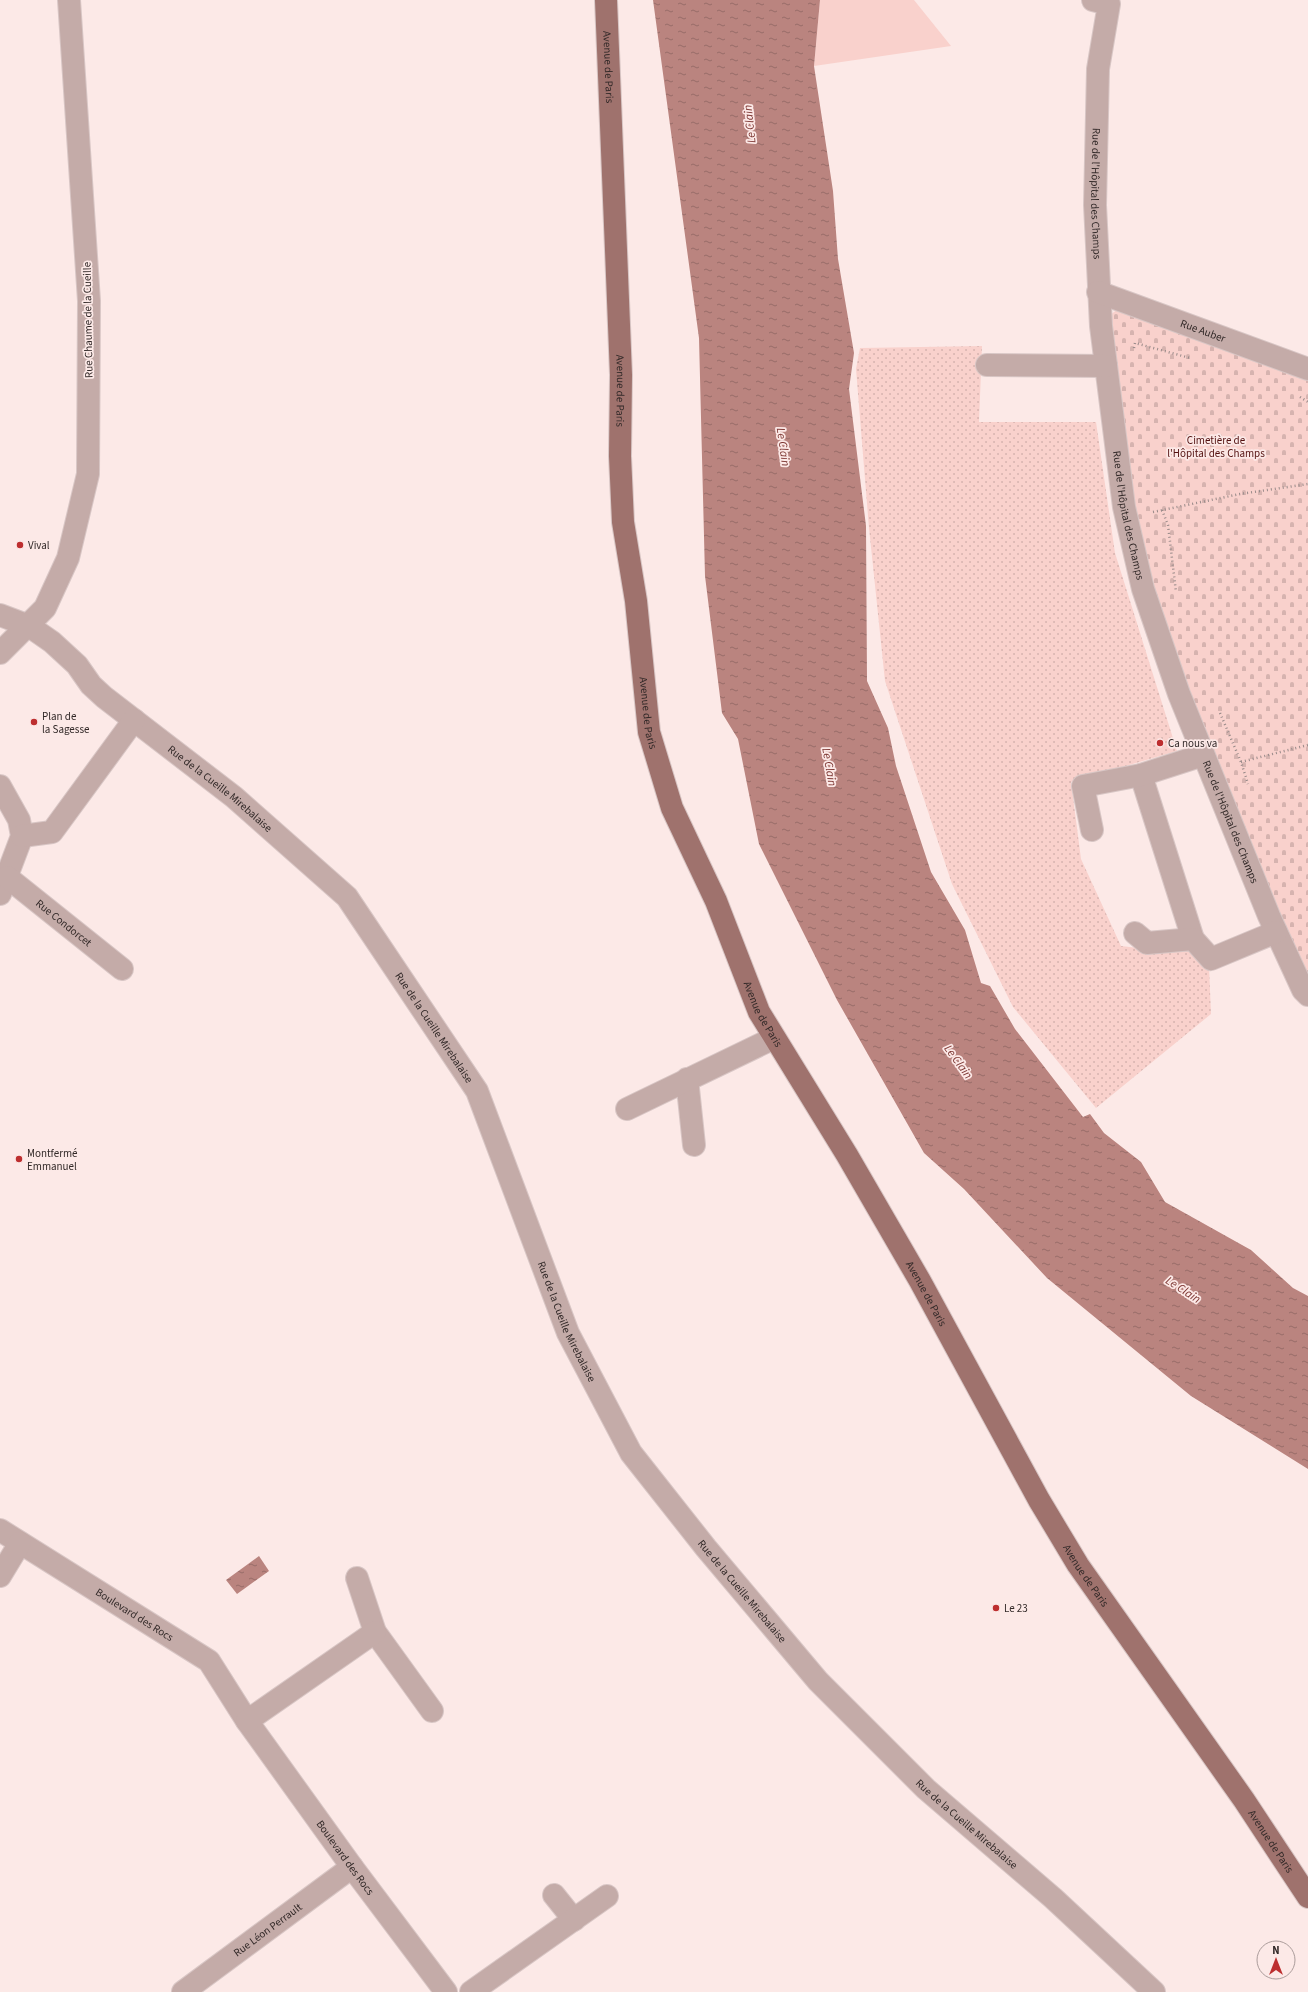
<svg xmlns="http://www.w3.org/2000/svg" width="1308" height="1992" viewBox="0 0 1308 1992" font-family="'Source Sans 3',sans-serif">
<defs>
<pattern id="cemetery-stones" width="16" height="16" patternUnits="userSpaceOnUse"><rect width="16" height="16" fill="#f9d1cc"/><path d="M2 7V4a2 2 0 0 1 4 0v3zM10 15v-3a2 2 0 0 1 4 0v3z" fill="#d6b3af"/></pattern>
<pattern id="garden-dots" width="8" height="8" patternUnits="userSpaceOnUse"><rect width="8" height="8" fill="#f9d1cc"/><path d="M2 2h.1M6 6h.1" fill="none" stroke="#d6b3af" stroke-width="1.8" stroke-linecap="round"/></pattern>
<pattern id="water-ripples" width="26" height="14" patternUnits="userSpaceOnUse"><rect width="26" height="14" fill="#ba847f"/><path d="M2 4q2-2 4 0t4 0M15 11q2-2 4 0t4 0" fill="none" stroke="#986c68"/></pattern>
</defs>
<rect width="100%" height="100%" fill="#fce9e7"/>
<path fill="#f9d1cc" d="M820,0H914L951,46L814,66Z"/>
<path fill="url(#cemetery-stones)" d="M1119,308L1308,378V975L1269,895L1159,614L1134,513L1109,316Z"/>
<path fill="url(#garden-dots)" d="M982,346L979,422H1096L1115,553L1177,751L1071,782L1081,859L1121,946L1164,951L1187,946L1209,966L1211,1014L1096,1108L1013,1007L952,884L885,681L869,528L856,369L860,348Z"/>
<g fill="url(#water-ripples)">
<path d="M653,0H820L814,66L833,191L838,259L854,353L849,389L866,526L867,681L888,728L896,766L931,872L965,930L981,983L990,986L1015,1029L1083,1117L1090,1114L1104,1133L1141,1162L1165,1202L1251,1250L1293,1288L1308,1296V1469L1191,1396L1047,1278L964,1189L924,1153L837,1000L759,844L738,739L722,713L705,576L699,338Z"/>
<path d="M259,1556L269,1571L237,1594L226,1580Z"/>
</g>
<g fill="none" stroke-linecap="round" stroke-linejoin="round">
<defs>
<g id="minor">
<path id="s1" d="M1093,0L1109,4L1098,69L1095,205L1101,326L1124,507L1143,589L1179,694L1269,916L1303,990L1308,995"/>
<path id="s2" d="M1098,292L1308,369"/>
<path d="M987,365L1106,366"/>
<path id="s3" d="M0,615L29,626L52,642L77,665L91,685L104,697L234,797L347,897L477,1091L568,1333L631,1453L706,1548L818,1681L926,1789L1053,1898L1154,1992"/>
<path d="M0,653L45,608L68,558L88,474L89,301L69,0"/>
<path d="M1141,775L1193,939"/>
<path d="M0,786L19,820L22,836L0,894"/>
<path d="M1092,830L1083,786L1141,775L1203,755"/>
<path d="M22,836L52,832L134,720"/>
<path id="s4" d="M7,877L122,969"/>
<path d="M1135,933L1147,943L1193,939L1211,959L1276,932"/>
<path d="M687,1079L694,1145"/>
<path d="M627,1109L774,1038"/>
<path id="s5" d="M0,1530L209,1661L247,1721L352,1867L446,1992"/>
<path d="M0,1576L20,1543"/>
<path d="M357,1578L375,1632L432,1711"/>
<path d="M247,1721L375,1632"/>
<path d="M554,1895L574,1920"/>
<path id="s6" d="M183,1992L352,1867"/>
<path d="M471,1992L607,1896"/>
</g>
<g id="major">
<path id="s7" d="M606,0L621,375L620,456L623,522L636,601L649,732L672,808L716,901L759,1012L847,1155L920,1281L1039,1500L1078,1565L1244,1800L1308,1897"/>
</g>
</defs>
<use href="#minor" stroke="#d8c6c5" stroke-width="24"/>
<use href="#major" stroke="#d8c6c5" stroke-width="24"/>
<g stroke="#988a89" stroke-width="2.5" stroke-dasharray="1 3" stroke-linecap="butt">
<path d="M1134,348L1135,343L1190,358"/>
<path d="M1300,397L1308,402"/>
<path d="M1162,510L1168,525L1176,592"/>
<path d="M1153,512L1240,494L1308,484"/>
<path d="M1220,713L1241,762L1248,784"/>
<path d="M1241,762L1308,745"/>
</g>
<use href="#minor" stroke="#c4aba8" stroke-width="22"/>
<use href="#major" stroke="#9f726d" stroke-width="22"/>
</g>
<g fill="#bd2e2f" stroke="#fce9e7" stroke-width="1.5">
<circle cx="20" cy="545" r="4"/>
<circle cx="34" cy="722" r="4"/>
<circle cx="1160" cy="743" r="4"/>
<circle cx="19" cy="1159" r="4"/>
<circle cx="996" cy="1608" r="4"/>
</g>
<g text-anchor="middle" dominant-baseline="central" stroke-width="3.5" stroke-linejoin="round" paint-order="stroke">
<g font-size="11" fill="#322928" stroke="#fce9e7">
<text stroke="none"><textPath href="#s7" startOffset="67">Avenue de Paris</textPath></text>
<text stroke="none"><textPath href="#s1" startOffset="207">Rue de l'Hôpital des Champs</textPath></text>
<text transform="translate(88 320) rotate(-91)">Rue Chaume de la Cueille</text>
<text stroke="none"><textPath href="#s2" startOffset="112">Rue Auber</textPath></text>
<text stroke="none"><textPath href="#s7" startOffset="391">Avenue de Paris</textPath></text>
<text stroke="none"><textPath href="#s1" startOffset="531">Rue de l'Hôpital des Champs</textPath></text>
<text stroke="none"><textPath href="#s7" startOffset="715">Avenue de Paris</textPath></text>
<text stroke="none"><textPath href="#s3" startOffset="283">Rue de la Cueille Mirebalaise</textPath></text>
<text stroke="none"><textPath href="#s1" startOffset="855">Rue de l'Hôpital des Champs</textPath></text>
<text stroke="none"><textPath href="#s4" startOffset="73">Rue Condorcet</textPath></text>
<text stroke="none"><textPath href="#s7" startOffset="1039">Avenue de Paris</textPath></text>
<text stroke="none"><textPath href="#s3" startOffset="607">Rue de la Cueille Mirebalaise</textPath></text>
<text stroke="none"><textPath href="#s7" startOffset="1363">Avenue de Paris</textPath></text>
<text stroke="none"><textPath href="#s3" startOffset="931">Rue de la Cueille Mirebalaise</textPath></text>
<text stroke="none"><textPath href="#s7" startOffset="1687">Avenue de Paris</textPath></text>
<text stroke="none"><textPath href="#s3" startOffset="1255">Rue de la Cueille Mirebalaise</textPath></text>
<text stroke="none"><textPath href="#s5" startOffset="159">Boulevard des Rocs</textPath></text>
<text stroke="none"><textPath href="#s3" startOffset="1579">Rue de la Cueille Mirebalaise</textPath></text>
<text stroke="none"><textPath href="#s7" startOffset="2011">Avenue de Paris</textPath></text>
<text stroke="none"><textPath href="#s5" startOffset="486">Boulevard des Rocs</textPath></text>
<text stroke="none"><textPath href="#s6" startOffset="105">Rue Léon Perrault</textPath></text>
</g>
<g font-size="11" fill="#531110" stroke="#fce9e7">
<text x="1216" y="440">Cimetière de<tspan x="1216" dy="13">l'Hôpital des Champs</tspan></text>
</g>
<g font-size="11" fill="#322928" stroke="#fce9e7" text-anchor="start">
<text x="28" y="545">Vival</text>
<text x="42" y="716">Plan de<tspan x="42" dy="13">la Sagesse</tspan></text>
<text x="1168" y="743">Ca nous va</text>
<text x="27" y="1153">Montfermé<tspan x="27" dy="13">Emmanuel</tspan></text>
<text x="1004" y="1608">Le 23</text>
</g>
<g font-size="12" font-style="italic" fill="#7e3834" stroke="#fce9e7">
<text transform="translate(750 124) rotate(-96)">Le Clain</text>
<text transform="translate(783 447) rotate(82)">Le Clain</text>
<text transform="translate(829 767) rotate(80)">Le Clain</text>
<text transform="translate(958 1062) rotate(54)">Le Clain</text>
<text transform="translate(1183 1290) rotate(33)">Le Clain</text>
</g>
</g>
<g transform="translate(1276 1960)"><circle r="19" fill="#fce9e7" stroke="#ab9c9b"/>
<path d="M0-3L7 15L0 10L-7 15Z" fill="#bd2e2f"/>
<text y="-6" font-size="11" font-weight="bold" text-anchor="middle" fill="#322928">N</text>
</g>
</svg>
